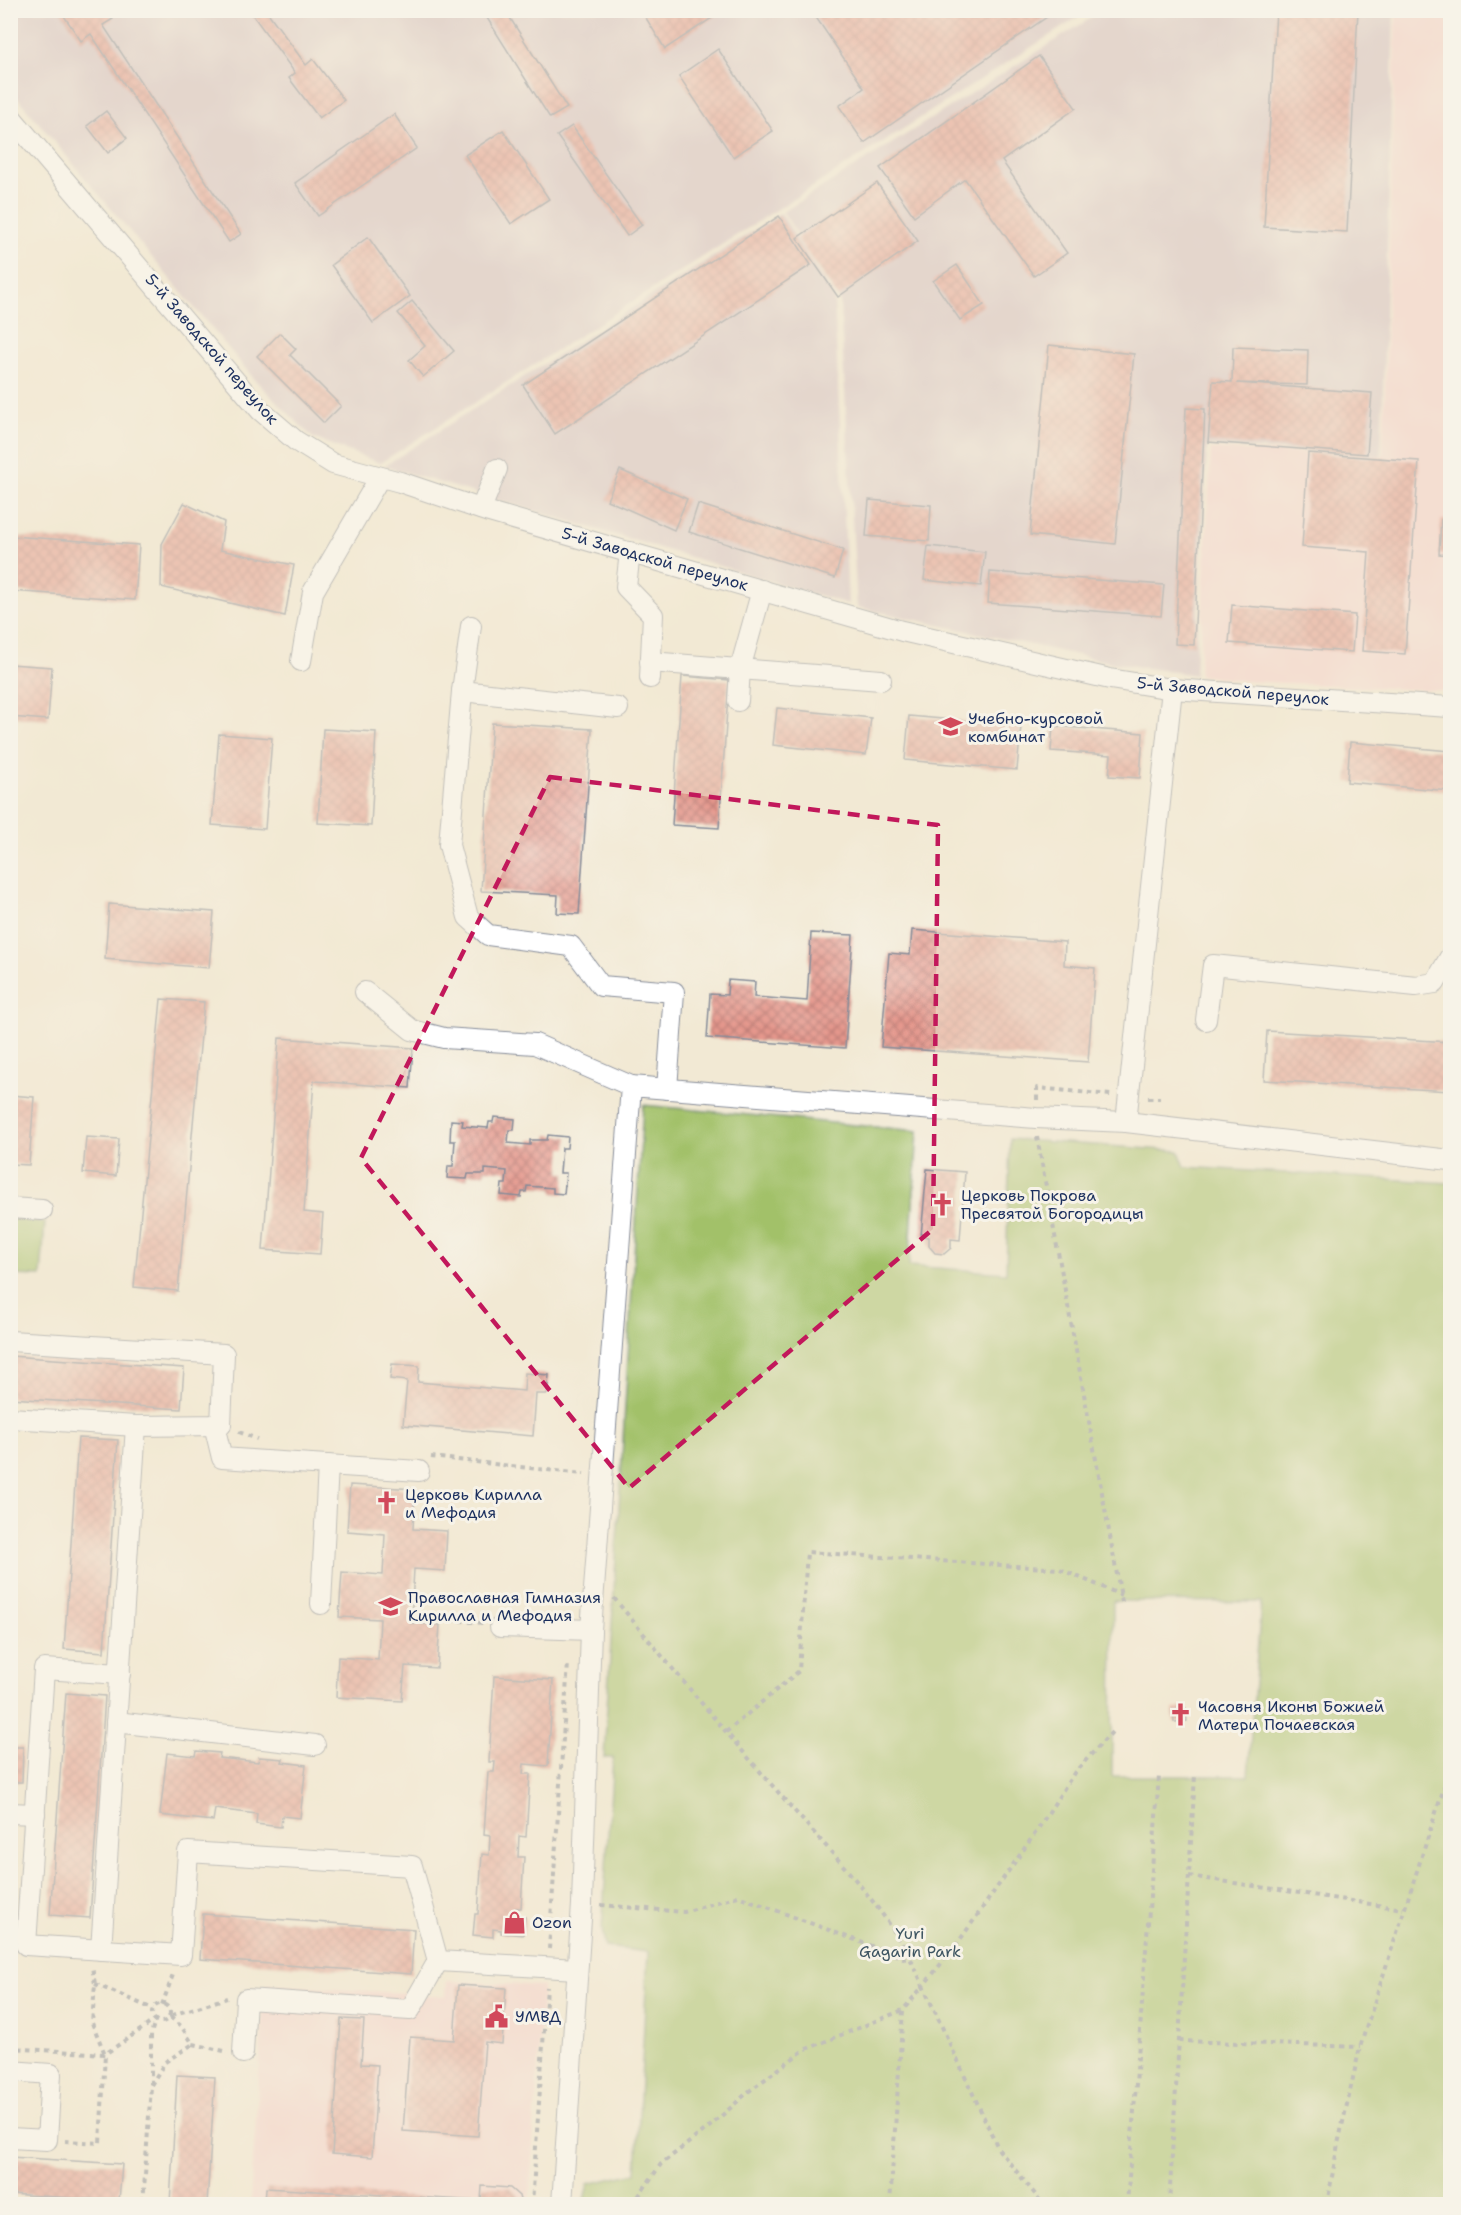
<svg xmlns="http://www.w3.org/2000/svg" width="1461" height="2215" viewBox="0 0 1461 2215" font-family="'Shantell Sans',sans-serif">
<defs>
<pattern id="building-cross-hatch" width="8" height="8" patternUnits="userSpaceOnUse" patternTransform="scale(1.5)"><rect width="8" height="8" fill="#e5978c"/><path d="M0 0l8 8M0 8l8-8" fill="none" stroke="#b97c76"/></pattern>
</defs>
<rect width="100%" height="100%" fill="#f7f3e8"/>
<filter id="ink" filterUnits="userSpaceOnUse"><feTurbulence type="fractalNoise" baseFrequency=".0167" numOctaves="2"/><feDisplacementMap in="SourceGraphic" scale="12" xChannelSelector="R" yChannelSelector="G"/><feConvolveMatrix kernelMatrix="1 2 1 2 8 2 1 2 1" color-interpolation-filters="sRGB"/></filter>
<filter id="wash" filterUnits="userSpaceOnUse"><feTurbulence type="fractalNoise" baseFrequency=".008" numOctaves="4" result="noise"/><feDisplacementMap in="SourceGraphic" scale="24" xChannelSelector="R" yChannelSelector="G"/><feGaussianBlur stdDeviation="1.35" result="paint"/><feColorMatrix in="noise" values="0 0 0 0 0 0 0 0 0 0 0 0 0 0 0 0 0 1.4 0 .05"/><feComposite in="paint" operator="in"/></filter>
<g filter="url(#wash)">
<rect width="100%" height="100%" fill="#f2e9d4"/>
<g fill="#f7d0ce">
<path d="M1396,11H1450V691L1247,681L1199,675L1211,449L1383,456Z"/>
<path d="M447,1981L543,1986L529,2204H250L265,1984L446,1996Z"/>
</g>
<g fill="#d2bec4">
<path d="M10,11H1088L380,463L313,438L256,381L11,90Z"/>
<path d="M1102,11H1394L1381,456L1207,446L1195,675L1114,663L857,607L840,302L783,212Z"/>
<path d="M781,213L834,297L848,604L384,466Z"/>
</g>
<g fill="#a2c169" stroke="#5e7864" stroke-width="1.5" fill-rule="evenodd">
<path d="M643,1105L918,1131L909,1266L1006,1273L1010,1139L1179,1151L1185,1167L1450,1183V2204H583L588,2184L636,2173L648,1952L605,1947L602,1929L613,1758H604ZM1113,1601L1261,1602L1248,1776H1112Z"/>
<path d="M11,1219L45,1222L41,1276L11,1275Z"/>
</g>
<g id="blocks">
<g fill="url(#building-cross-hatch)">
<path d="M60,10H108L113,19L103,25L241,234L229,242L91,34L81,41Z"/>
<path d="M249,10H266L306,65L313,59L344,100L319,118L289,78L295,73Z"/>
<path d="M482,10H505L567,108L550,118Z"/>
<path d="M641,10H711L715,16L665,49Z"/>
<path d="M811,10H1057L864,143L839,106L864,88Z"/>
<path d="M1276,10H1358L1347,232L1264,227Z"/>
<path d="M718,49L773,131L733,157L679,76Z"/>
<path d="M1039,56L1076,108L1002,161L1067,253L1034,276L965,179L914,216L880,168Z"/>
<path d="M106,111L127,138L108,153L87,126Z"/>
<path d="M394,114L417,148L318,216L295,183Z"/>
<path d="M572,126L642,225L627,236L557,136Z"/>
<path d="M503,130L549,199L511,224L465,155Z"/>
<path d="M877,183L918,241L838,297L797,238Z"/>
<path d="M779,216L811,265L555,434L523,385Z"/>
<path d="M368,237L410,296L373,323L331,265Z"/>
<path d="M957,265L984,305L960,320L933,281Z"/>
<path d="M412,301L454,351L423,377L409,360L425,346L398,313Z"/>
<path d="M280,333L296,349L290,355L341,406L324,423L257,356Z"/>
<path d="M1049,345L1134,354L1115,544L1030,535Z"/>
<path d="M1233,347L1308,350L1307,385L1237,383L1372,393L1367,454L1208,442L1213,381L1232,382Z"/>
<path d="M1186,408L1205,409L1194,645L1175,644Z"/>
<path d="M1308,453L1419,461L1405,654L1362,651L1369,552L1302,547Z"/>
<path d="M620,470L687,499L674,530L607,500Z"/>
<path d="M869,500L931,505L929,541L866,536Z"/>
<path d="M184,503L224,522L220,550L294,565L285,616L161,587L162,544Z"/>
<path d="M698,504L843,550L835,578L689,532Z"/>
<path d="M1441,520H1450V555L1439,554Z"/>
<path d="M10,536L139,545L135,600L10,591Z"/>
<path d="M928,546L985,552L981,586L924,580Z"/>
<path d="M990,572L1164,585L1161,616L988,603Z"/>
<path d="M1232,605L1355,615L1352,652L1229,643Z"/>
<path d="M10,664L52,667L48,720L10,717Z"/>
<path d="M682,676L729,680L719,828L672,825Z"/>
<path d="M777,708L871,718L866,755L773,745Z"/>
<path d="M909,716L1021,726L1017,770L905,760Z"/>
<path d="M492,723L592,729L579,914L557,913L558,895L481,891Z"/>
<path d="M1053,726L1143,733L1140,778L1109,776L1111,755L1051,751Z"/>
<path d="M323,729L376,732L371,826L318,823Z"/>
<path d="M219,734L272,738L265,829L212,825Z"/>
<path d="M1350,742L1450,751V791L1347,782Z"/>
<path d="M109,904L214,912L209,968L105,959Z"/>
<path d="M912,930L1065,942L1064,965L1095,968L1088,1062L881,1047L889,953L910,955Z"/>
<path d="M811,933L853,935L845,1048L707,1038L710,994L727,995L728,980L755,982L754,997L807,1001Z"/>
<path d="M161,999L204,1002L178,1291L134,1287Z"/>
<path d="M1267,1031L1450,1042V1091L1264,1080Z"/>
<path d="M279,1038L413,1048L410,1088L314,1081L304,1212L323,1214L320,1254L263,1250Z"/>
<path d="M10,1095L34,1097L29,1165L10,1164Z"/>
<path d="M494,1117L515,1119L514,1130H509L508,1143L530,1145V1140H547L548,1135L568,1137L567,1148H562L560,1173H566L564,1194L553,1193V1188L527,1186L526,1192H522L521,1197L501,1195L502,1184H506L507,1171L485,1169V1174H468L467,1179L447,1178L448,1166H453L455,1141H450L451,1120L463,1121L462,1126L488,1128L489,1122H493Z"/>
<path d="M86,1137L119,1139L116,1176L83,1173Z"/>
<path d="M927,1169L965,1172L960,1240L951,1239V1248L944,1254L935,1253L929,1246V1237L921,1236Z"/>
<path d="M10,1356L184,1368L181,1409L10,1398Z"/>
<path d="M392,1364L419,1366L418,1382L524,1391L525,1373L549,1375L547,1394H536L533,1436L403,1425L407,1381L390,1379Z"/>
<path d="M78,1438L118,1440L104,1652L64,1649Z"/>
<path d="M350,1485L415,1489L413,1529L447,1531L445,1571L414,1569L411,1623L440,1625L437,1668L405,1666L402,1701L336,1697L338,1657L378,1660L380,1619L339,1617L342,1572L383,1575L385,1534L347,1531Z"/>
<path d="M494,1676L553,1680L548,1766L524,1764L523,1774H530L526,1837L519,1836L518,1857H524L521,1908H516V1917H525L523,1935L501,1933V1930L493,1929V1937L473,1935L475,1914H478L482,1854L489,1855L490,1835L484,1834L488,1772H494L495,1762H489Z"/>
<path d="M66,1693L105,1696L90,1918L50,1915Z"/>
<path d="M1186,1708L1187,1721L1174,1722L1173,1709Z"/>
<path d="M10,1747H23L22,1782H10Z"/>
<path d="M196,1751L220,1753L219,1758L258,1762L259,1757L283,1759L282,1762L306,1765L300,1818L282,1816L281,1827L256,1824L257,1814L215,1809L213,1821L160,1815L167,1753L195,1756Z"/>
<path d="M203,1914L414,1929L411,1974L200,1959Z"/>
<path d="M458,1985L506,1988L502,2044L485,2042L478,2136L403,2131L410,2037L454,2040Z"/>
<path d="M341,2019L364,2020L361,2064L378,2065L372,2157L332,2154Z"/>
<path d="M177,2075L215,2077L207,2204H170Z"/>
<path d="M10,2157L122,2164L119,2201L10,2194Z"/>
<path d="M482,2186L510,2188L519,2196L521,2204H265L266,2188L481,2201Z"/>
</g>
</g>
</g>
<g filter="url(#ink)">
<use href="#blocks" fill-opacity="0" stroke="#868c99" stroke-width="1.5"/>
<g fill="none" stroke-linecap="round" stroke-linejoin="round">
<defs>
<g id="minor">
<path d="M10,116L261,411L296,441L333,464L400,482L489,512L902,631L1110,679L1172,689L1450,707"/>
<path d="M481,509L497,469"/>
<path d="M630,552L626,587L653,615L650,678"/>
<path d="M471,626L462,691L449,845L468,917L488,935L571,946L601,986L674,992L667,1089"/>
<path d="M301,661L313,592L380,477"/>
<path d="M650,662L881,680"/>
<path d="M462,691L618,708"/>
<path d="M738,701L740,669L762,590"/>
<path d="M365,992L412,1030L444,1038L535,1044L631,1086"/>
<path d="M1206,1020L1213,965L1416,986L1435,983L1450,957"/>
<path d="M1126,1122L1172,689"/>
<path d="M10,1208L42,1210"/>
<path d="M10,1341L224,1354L221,1425L136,1426L10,1418"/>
<path d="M214,1425L222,1458L419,1471"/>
<path d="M321,1604L328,1465"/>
<path d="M500,1627L591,1630"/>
<path d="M120,1674L44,1669L26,1945L181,1955L188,1852L412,1866L438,1961L577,1969"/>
<path d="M116,1722L315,1745"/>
<path d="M10,1813L35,1814"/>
<path d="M101,1950L136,1426"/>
<path d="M243,2053L246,1999L410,2010L438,1961"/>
<path d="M10,2071L51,2074L47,2140L10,2138"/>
<path d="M562,2204L582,1904L591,1630L631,1086L1036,1118L1126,1122L1450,1160"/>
</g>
</defs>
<use href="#minor" stroke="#868c99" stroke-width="22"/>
<g stroke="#868c99" stroke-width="4" stroke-dasharray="4.5 4.5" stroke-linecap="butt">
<path d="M1148,1098H1160"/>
<path d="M1037,1100V1088L1111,1095"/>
<path d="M1037,1137L1122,1602"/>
<path d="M239,1432L257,1439"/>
<path d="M431,1457L584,1474"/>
<path d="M614,1598C670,1666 727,1734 785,1800C836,1859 894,1914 923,1986L957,1944L1036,1832L1074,1773L1112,1732"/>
<path d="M451,1620L483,1623"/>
<path d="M726,1732L799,1671L807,1552L1060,1569L1121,1595"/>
<path d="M1189,1876L1403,1909"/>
<path d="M601,1905L684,1912L738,1896L914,1962"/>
<path d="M549,1949L568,1663"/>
<path d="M95,1984L153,2009"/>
<circle cx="161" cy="2013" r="9"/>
<path d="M162,2005L174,1972"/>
<path d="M1179,2041L1360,2047"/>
<path d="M10,2048L105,2054L155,2020L151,2034V2086L143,2204"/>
<path d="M224,2051L193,2044L181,2026L169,2016L227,1998"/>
<path d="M151,2085L165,2062L193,2044"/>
<path d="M65,2141L100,2143L105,2054L92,2023L95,1984L92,1967"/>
<path d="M532,2204L547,1987"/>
<path d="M633,2204L661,2164L709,2127L748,2092L804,2050L903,2010"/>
<path d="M890,2204L903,2010L923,1986L999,2150L1043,2204"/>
<path d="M1127,2204L1159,1776"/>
<path d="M1169,2204L1195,1775"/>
<path d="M1327,2204L1338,2144L1360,2047L1450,1769"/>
</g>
<use href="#minor" stroke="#fff" stroke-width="20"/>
</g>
</g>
<path d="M0 0H1461V2215H0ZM550,777L938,825L933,1229L629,1488L361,1158Z" fill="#f2e9d4" fill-opacity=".55" fill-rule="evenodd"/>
<path fill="none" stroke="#c2185b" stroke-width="4.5" stroke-dasharray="12 8" stroke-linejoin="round" d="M550,777L938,825L933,1229L629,1488L361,1158Z"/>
<defs>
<symbol id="university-bare" viewBox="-9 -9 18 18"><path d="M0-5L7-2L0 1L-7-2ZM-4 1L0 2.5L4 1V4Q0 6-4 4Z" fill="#d1495b" stroke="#f7f3e8" stroke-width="2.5" paint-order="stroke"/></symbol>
<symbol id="church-bare" viewBox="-9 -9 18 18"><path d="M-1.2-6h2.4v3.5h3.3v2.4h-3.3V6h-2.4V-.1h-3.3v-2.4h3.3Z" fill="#d1495b" stroke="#f7f3e8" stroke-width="2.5" paint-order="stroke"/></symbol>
<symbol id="school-bare" viewBox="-9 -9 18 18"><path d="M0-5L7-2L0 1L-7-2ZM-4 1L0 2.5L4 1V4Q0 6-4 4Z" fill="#d1495b" stroke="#f7f3e8" stroke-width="2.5" paint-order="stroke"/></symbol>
<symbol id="shop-bare" viewBox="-9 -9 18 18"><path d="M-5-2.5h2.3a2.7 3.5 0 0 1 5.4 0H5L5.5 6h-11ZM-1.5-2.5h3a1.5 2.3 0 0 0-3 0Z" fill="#d1495b" stroke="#f7f3e8" stroke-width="2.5" paint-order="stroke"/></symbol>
<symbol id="civic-bare" viewBox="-9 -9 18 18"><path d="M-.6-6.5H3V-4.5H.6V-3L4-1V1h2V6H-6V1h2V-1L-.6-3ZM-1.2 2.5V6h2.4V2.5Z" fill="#d1495b" stroke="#f7f3e8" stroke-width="2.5" paint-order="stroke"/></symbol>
</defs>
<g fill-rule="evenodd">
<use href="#university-bare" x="934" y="710" width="33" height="33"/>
<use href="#church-bare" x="926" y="1188" width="33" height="33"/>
<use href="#church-bare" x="370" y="1486" width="33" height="33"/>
<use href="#school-bare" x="374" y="1590" width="33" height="33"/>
<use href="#church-bare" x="1164" y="1698" width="33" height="33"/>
<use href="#shop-bare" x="498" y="1906" width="33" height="33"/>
<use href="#civic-bare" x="480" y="2000" width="33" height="33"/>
</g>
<g text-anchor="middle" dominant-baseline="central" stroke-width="6" stroke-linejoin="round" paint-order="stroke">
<g font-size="16" fill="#1b2f5e" stroke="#f7f3e8">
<text transform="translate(212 349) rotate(49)">5-й Заводской переулок</text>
<text transform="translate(655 559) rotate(16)">5-й Заводской переулок</text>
<text transform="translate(1233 691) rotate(5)">5-й Заводской переулок</text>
</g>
<g font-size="16" fill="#1b2f5e" stroke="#f7f3e8" text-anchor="start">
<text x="968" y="718">Учебно-курсовой<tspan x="968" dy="18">комбинат</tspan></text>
<text x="961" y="1195">Церковь Покрова<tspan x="961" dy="18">Пресвятой Богородицы</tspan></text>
<text x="405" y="1494">Церковь Кирилла<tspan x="405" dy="18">и Мефодия</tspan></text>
<text x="408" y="1597">Православная Гимназия<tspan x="408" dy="18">Кирилла и Мефодия</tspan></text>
<text x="1198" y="1706">Часовня Иконы Божией<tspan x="1198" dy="18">Матери Почаевская</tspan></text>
<text x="532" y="1922">Ozon</text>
<text x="515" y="2016">УМВД</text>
</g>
<g font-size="16" fill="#3d5461" stroke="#f7f3e8">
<text x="910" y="1933">Yuri<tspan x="910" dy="18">Gagarin Park</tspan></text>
</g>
</g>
<rect width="1461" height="2215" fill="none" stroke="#f7f3e8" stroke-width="36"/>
</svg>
